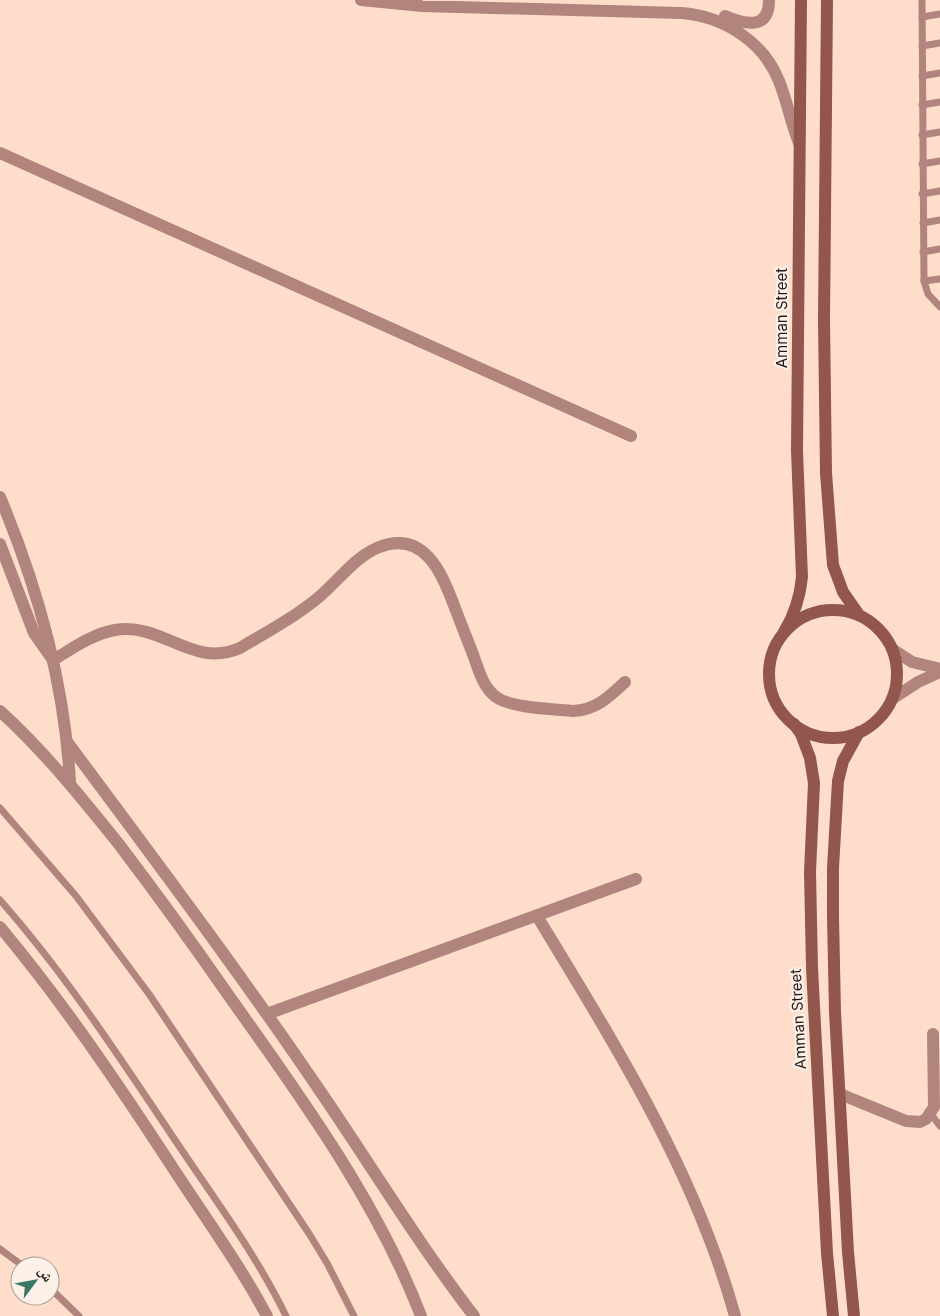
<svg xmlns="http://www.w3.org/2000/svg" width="940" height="1316" viewBox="0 0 940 1316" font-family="Inter,'Noto Naskh Arabic',sans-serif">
<rect width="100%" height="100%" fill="#fedeca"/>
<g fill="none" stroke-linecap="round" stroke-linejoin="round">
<g stroke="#b1857d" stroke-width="7">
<path d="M922,0L924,281L928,294L940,307"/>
<path d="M922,17L940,14"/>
<path d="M922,46L940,43"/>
<path d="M922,76L940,73"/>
<path d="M922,105L940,102"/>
<path d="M922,135L940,132"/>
<path d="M922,164L940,161"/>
<path d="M922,194L940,191"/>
<path d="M923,223L940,220"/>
<path d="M923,252L940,249"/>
<path d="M924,281L940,279"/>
<path d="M0,808L76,896L149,994L308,1232L327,1263L354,1316"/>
<path d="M0,900C67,976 122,1061 179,1146C216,1201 257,1256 286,1316"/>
<path d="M931,1114L940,1126"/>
<path d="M0,1249L23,1266"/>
<path d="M50,1288L79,1316"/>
</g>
<g stroke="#b1857d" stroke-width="12">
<path d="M0,153L631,436"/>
<path d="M0,497C38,588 65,685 70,783"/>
<path d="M0,544L34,633L53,660C72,649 92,634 115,630C163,622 192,669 240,648C267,632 295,617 319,597C338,581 354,558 377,548C424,528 442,573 455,608C461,624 468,641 474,657C479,671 483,687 496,697C511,708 553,709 573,711C596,710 609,697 625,682"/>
<path d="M892,649L912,662L940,669"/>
<path d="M892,699L918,682L940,672"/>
<path d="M0,711C44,751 81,797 118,843C156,893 193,944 229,996C300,1096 377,1201 421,1316"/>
<path d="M68,743C152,856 237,969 316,1085C369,1162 417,1242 474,1316"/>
<path d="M537,916C614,1043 695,1171 735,1316"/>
<path d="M0,927C62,1001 116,1081 169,1162C202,1213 238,1262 267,1316"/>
<path d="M267,1014L636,879"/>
<path d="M840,1094L906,1121L920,1122L926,1119L934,1107L933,1034"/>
</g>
<g stroke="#b1857d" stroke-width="12">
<path d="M361,0L422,6L681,13C723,16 763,41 779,81C787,101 791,123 799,143"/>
<path d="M725,16C744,24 769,31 769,0"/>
</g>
<g stroke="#93564c" stroke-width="12">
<path d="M827,0L824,320L826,473L833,565L843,592L859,615"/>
<circle cx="833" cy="674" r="64"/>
<path d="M784,632C795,614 800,597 802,577L797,451L801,0"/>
<path d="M794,724L801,734L810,758L814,783L810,872L812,968L827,1253L833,1316"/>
<path d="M854,1316L848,1252L835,1012L833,916V868L838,781L843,761L859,732"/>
</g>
</g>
<g text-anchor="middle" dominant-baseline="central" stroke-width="4.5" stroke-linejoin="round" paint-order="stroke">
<g font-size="15" fill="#251a13" stroke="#fdf0e8">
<text transform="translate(781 318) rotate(-90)">Amman Street</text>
<text transform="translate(798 1019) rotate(-93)">Amman Street</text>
</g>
</g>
<g transform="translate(35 1281) rotate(58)"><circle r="24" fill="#fdf0e8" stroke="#a79a93"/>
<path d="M0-4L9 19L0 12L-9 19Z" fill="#3a7865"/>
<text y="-8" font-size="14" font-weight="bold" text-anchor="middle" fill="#251a13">ش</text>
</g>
</svg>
